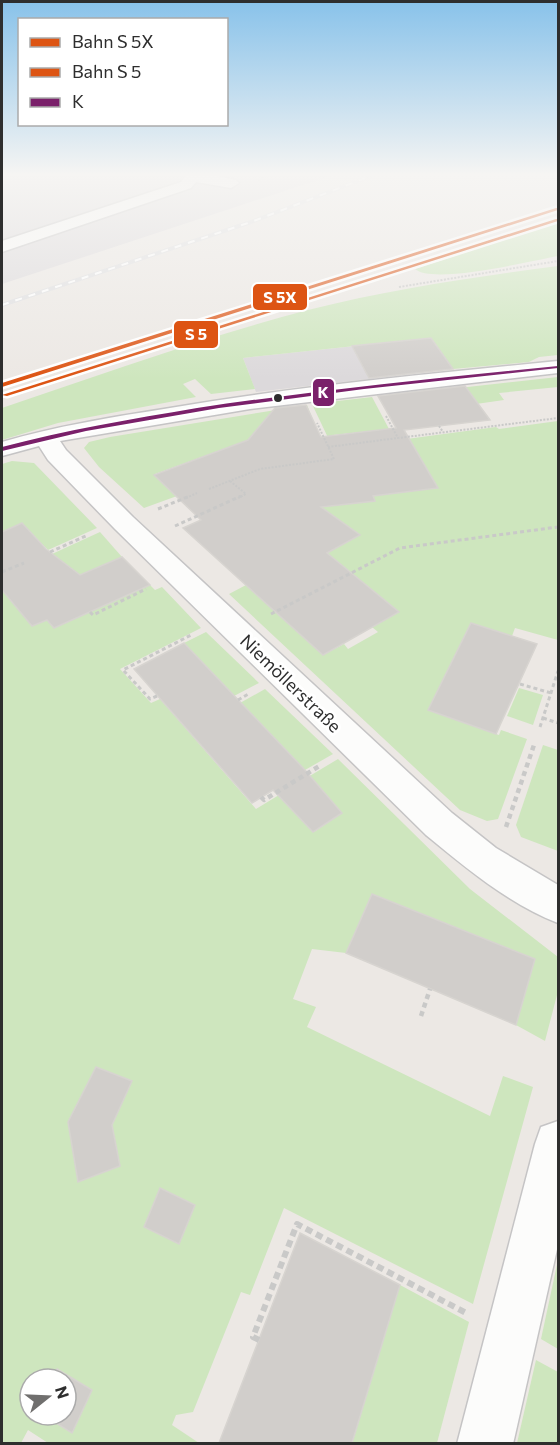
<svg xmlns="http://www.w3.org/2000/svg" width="560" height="1445" viewBox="0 0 560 1445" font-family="Commissioner,sans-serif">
<rect width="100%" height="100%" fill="#ece8e4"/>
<g fill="#dcd9db">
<path d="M2,176H330L2,284Z"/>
<path d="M431,338L453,369L256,392L243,358Z"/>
</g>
<g fill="#cee6be" fill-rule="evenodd">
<path d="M558,222V256C531,261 433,285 415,269Z"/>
<path d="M558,266V355L539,357L529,362L453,369L430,338L243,358L255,389L211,394L195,379L183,384L196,397L58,423L2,440V408C103,374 205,337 308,310C391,289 474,277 558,266Z"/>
<path d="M558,377V387L499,393L504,400L469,405L378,397Z"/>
<path d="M372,397L389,429L333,435L331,444L312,404Z"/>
<path d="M307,405L317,430L252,435L248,440L155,474L177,496L144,508L99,467L84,448L89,442L110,437Z"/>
<path d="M558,421V640L515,628L512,636L471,623L428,710L499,735L501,730L527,739L498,819L487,821L460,810L229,594L246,585L269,606L273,605L239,538L399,440L496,427L499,429ZM364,583L399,612L372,627L378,632L348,649L344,644L323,655L288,622Z"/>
<path d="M12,461L34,463L97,528L48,550L22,523L2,532V464Z"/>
<path d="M100,532L122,557L80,575L52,554Z"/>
<path d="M34,562L19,610L32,626L47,620L54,628L150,585L155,590L162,587L201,628L120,669L151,703L160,699L256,809L279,795L314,832L342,813L308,777L338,759L470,889L558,957L557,995L545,1041L516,1025L534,959L372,894L346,953L312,949L293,999L316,1007L307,1027L490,1116L503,1076L533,1087L473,1304L284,1208L250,1295L241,1292L193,1412L176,1415L172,1425L199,1443H48L28,1430L21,1443L2,1444V576ZM30,1379H66V1415H30Z"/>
<path d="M206,632L259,683L234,696L184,643Z"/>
<path d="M519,688L543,695L533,725L507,716Z"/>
<path d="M265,689L333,754L305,770L240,703Z"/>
<path d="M543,745L558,750V851L521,837L516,825Z"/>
<path d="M558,1260V1349L541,1339Z"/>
<path d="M400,1285L469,1322L437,1443L352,1444Z"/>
<path d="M536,1360L558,1372V1443H517Z"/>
</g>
<g fill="#d1cecb" stroke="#d7d4d0" stroke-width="1.5">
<path d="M431,338L453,369L369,378L352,346Z"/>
<path d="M465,386L490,420L404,430L438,488L373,496L375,501L321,507L360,535L327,553L399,612L323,655L183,528L201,520L154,475L248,440L275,408L306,405L321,437L396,428L378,396Z"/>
<path d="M22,523L46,549L80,575L122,557L150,585L54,628L47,620L32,626L2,590V532Z"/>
<path d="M471,623L537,644L496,734L428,710Z"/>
<path d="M184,643L305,770L342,813L313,832L273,790L252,803L134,669Z"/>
<path d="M372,894L535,959L516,1025L346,953Z"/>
<path d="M96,1067L132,1081L112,1125L120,1166L78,1182L68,1122Z"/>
<path d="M160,1188L195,1205L179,1244L144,1227Z"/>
<path d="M300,1233L400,1285L352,1443H219Z"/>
<path d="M57,1369L92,1390L72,1433L43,1415H66V1379H52Z"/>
</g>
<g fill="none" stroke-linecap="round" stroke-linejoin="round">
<defs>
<g id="minor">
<path d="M185,176H217L236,180L239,183L231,188L196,182L191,188L2,252V241L181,182Z"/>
<path d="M558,361V373L250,409L60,441L66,450L133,517L452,813L496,848L558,885V923C510,905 465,867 426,835L115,529L48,460L39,446L2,456V442C56,426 113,417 170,408C299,386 428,374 558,361Z"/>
<path d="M558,1121V1245L513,1444H457L535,1144L541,1127Z"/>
</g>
</defs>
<use href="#minor" stroke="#c5c4c5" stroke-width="3"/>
<g stroke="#c9c9c8" stroke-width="2" stroke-dasharray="2 1.5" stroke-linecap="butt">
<path d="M258,180L267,176"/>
<path d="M399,287L558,261"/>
<path d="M386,416L398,438L558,418"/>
<path d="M439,426L443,432"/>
<path d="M328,447L398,438"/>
<path d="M230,481L246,494L238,498"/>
<path d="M209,489L260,469L334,459L317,423"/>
<path d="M186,498L197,493"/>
</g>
<g stroke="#c9c9c8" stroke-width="3" stroke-dasharray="4 3" stroke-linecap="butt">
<path d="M158,509L190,496"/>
<path d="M175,526L241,496"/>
<path d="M50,552L88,535"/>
<path d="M2,572L24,563"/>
<path d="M90,612L93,615L146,589"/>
<path d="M271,614L400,548L558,527"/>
<path d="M520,684L551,693"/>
<path d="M157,696L150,699L123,670L191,635"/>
<path d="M238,700L250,693"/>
<path d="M543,718L558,723"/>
<path d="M540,727L558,671"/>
</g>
<g stroke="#c9c9c8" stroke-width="4.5" stroke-dasharray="5 4" stroke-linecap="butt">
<path d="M261,797L264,800L321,765"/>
<path d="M506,827L535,742"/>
<path d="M421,1016L430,989"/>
</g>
<path stroke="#c9c9c8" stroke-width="6" stroke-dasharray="7 4.5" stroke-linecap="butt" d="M259,1340L253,1337L297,1224L468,1314"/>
<use href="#minor" fill="#fcfcfb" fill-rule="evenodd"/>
<defs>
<path id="rail" d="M2,305L251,222L371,176"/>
</defs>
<use href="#rail" stroke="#dfdfe1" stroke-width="4"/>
<use href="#rail" stroke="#fff" stroke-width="2" stroke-dasharray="7" stroke-linecap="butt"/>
<defs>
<path id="bus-1" d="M558,366V368L364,389L219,408L86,431L2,451V447C66,430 132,419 197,408C317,390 438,378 558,366Z"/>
</defs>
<use href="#bus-1" stroke="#fff" stroke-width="4"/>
<use href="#bus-1" fill="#7a206a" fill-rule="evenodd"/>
<defs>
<path id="rail-1" d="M556,208H558V210L2,387V383Z"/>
<path id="rail-2" d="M556,219H558V221L7,396L2,395Z"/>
</defs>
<use href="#rail-1" stroke="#fff" stroke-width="5"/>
<use href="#rail-2" stroke="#fff" stroke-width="5"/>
<use href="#rail-1" fill="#dd5413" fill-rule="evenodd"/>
<use href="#rail-2" fill="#dd5413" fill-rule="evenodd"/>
</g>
<linearGradient id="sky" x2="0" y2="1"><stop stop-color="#88c2ea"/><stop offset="0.46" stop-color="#f6f5f3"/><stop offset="1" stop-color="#f6f5f3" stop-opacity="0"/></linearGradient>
<rect width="560" height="379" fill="url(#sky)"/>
<circle fill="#2e2e2e" stroke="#fff" stroke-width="2" cx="278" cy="398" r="5"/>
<g text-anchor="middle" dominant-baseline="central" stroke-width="6" stroke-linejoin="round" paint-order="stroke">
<g font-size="18" fill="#2e2e2e" stroke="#fff">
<text transform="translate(291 683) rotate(44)">Niemöllerstraße</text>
</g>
</g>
<g stroke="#fff" stroke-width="2">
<rect x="252" y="283" width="56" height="28" rx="6" fill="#dd5413"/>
<rect x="173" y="320" width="46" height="29" rx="6" fill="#dd5413"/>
<rect x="312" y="378" width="23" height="29" rx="6" fill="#7a206a"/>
</g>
<g font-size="16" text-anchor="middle" font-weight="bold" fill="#fff">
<text x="280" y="303">S 5X</text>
<text x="196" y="340">S 5</text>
<text x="323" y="398">K</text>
</g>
<rect width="560" height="1445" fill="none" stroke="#2e2e2e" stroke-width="6"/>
<rect x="18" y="18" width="210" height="108" fill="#ffffff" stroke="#ababab" stroke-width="1.5"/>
<rect x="30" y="38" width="30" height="9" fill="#dd5413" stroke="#ababab" stroke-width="1.5"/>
<text x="72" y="48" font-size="18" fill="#2e2e2e">Bahn S 5X</text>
<rect x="30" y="68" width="30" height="9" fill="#dd5413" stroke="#ababab" stroke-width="1.5"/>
<text x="72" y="78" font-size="18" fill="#2e2e2e">Bahn S 5</text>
<rect x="30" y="98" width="30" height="9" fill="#7a206a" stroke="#ababab" stroke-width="1.5"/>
<text x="72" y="108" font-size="18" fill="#2e2e2e">K</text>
<g transform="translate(48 1397) rotate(72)"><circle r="28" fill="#ffffff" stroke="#ababab" stroke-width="1.5"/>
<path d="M0-4.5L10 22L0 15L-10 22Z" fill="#706f6e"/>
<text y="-9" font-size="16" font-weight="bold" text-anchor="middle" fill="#2e2e2e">N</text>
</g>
</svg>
